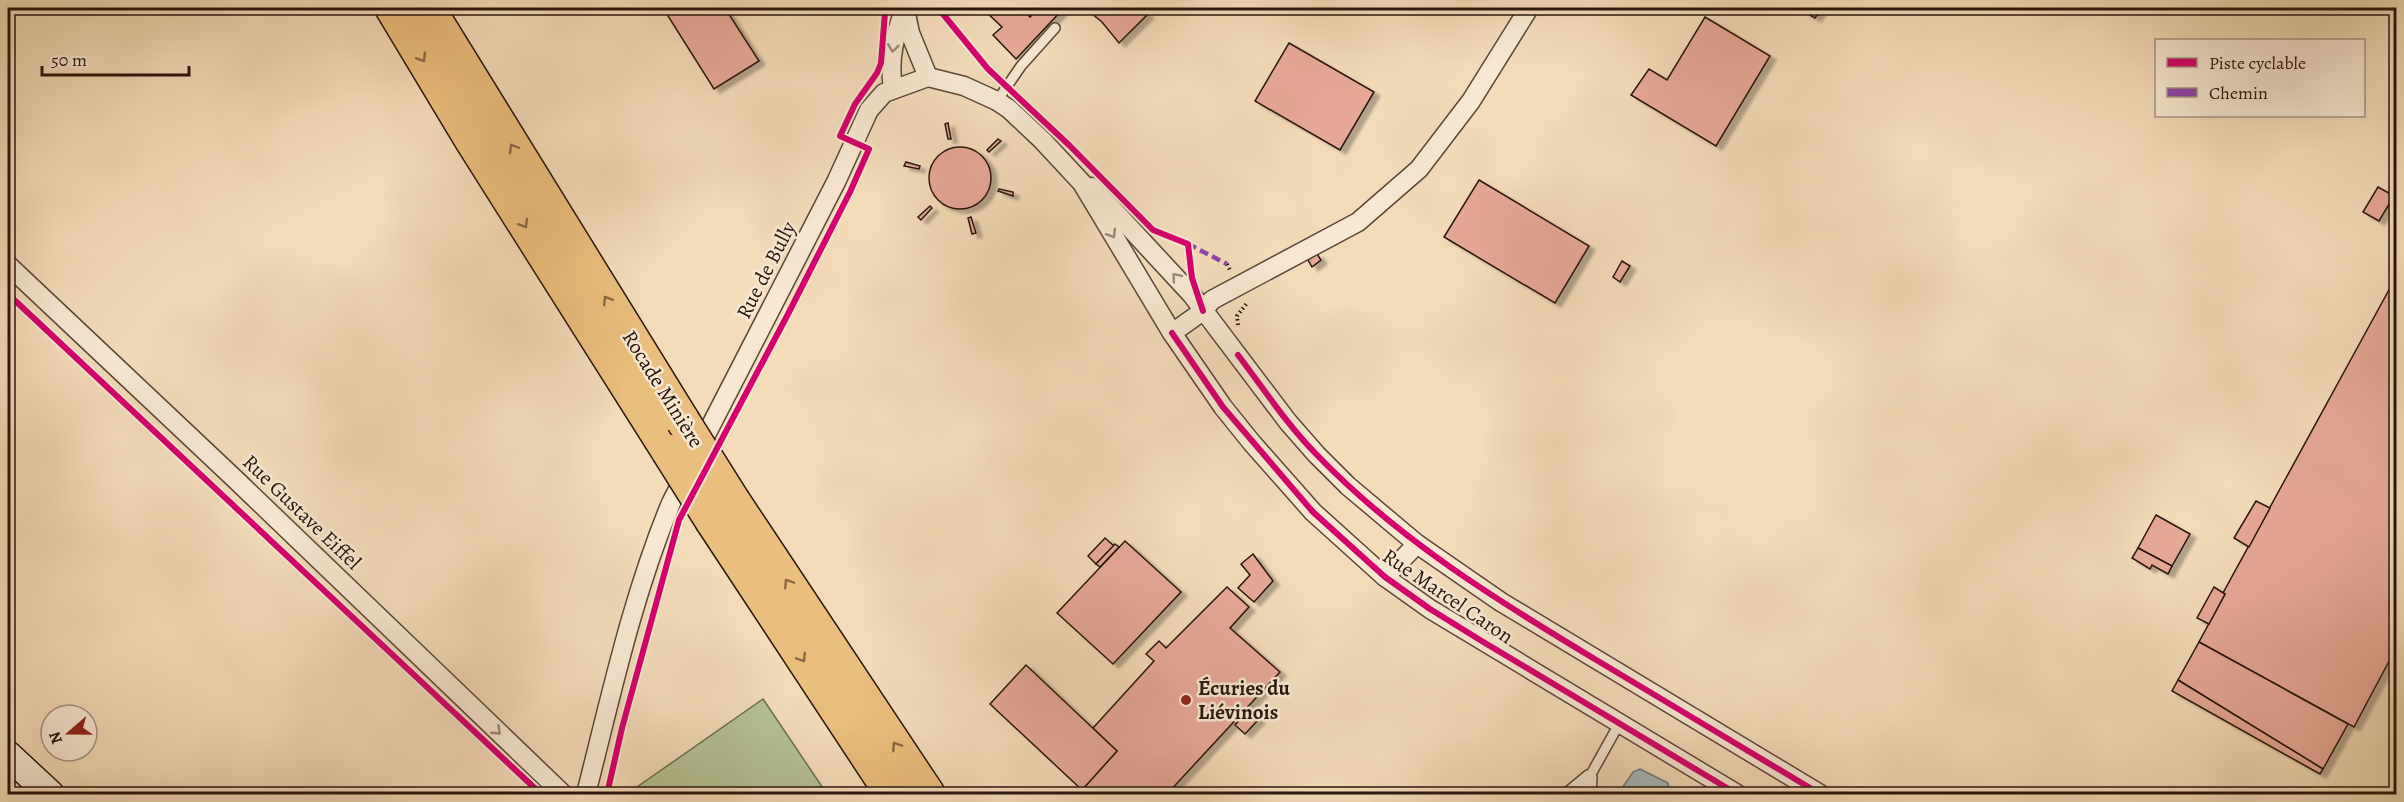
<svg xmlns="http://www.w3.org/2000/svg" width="2404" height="802" viewBox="0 0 2404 802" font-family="Alegreya,serif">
<defs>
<filter id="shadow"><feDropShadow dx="6" dy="4" stdDeviation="1.5" flood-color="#0004"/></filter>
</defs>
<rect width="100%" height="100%" fill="#f4dcb9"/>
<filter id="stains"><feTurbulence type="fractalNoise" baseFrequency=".00333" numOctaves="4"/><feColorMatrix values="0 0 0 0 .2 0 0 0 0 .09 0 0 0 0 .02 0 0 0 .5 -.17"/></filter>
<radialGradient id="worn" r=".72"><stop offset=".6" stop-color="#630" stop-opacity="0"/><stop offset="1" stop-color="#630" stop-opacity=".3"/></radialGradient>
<path fill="#b5c295" stroke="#6e6c50" stroke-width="1.5" d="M763,699L827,794H627Z"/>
<path fill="#a3b8bc" stroke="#727775" stroke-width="1.5" d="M1640,769L1668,783L1669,788L1665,794H1618L1633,772Z"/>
<g fill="#e6a996" stroke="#28150b" stroke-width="1.5" filter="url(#shadow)">
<path d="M663,8H725L759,61L714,89Z"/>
<path d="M982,8H1021L1030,17L1040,8H1064L1016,59L993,35L1002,27Z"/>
<path d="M1085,8H1124L1130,13L1135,8H1140L1148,14L1119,43L1102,22Z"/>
<path d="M1798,8H1822L1815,18Z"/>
<path d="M1705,17L1770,56L1716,146L1631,95L1649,69L1667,80Z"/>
<path d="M1289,43L1374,92L1340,150L1255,101Z"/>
<path d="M948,123L951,139H948L945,124Z"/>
<path d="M998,139L1001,141L989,152L987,150Z"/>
<circle cx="960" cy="178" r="31"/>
<path d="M906,162L920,166L919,169L904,166Z"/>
<path d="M1479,180L1589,246L1555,303L1444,237Z"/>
<path d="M2378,187L2394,196L2379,221L2363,212Z"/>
<path d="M999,189L1013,192V196L998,191Z"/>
<path d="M930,206L932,208L921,220L918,217Z"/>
<path d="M971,217L976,233L972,234L968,218Z"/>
<path d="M1317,254L1321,260L1312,267L1308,260Z"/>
<path d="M1622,261L1630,266L1620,282L1613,277Z"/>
<path d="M2396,277V648L2354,727L2199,642L2225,594L2223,593Z"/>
<path d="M2256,501L2270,508L2249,547L2234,538Z"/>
<path d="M2156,515L2190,534L2172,566L2138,548Z"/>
<path d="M1105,538L1114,546L1096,564L1088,556Z"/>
<path d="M1125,541L1181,592L1113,664L1057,613Z"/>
<path d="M1115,544L1119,547L1100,567L1096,564Z"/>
<path d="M2138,548L2172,566L2168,574L2152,565L2150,569L2132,558Z"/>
<path d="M1253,554L1273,581L1254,602L1238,588L1250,575L1241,564Z"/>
<path d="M1227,587L1249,607L1230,628L1280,672L1167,794H1086L1082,790L1117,751L1093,728L1154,661L1146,654L1159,641L1166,648Z"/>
<path d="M2214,587L2225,594L2209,624L2197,618Z"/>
<path d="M2199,642L2348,724L2323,769L2178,680Z"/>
<path d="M1026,665L1117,751L1082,790L990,704Z"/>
<path d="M2178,680L2323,769L2320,774L2172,691Z"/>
<path d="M1249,710L1259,719L1245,734L1235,725Z"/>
</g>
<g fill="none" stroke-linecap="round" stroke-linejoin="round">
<defs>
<g id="lane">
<path d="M997,101L1021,66L1055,28"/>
<path d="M1565,794L1588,775"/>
<path d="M1580,794L1619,724"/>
<path d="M1591,794L1592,777"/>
</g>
<g id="street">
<path d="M905,9L910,33L928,77"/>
<path d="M928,77L964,86L997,101L1009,109L1042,140L1082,183L1172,333L1223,407L1252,443L1313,512L1385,577L1430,609L1737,794"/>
<path d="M893,88C888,58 895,35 905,8"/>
<path d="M1092,187L1192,295L1288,422L1316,454L1348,486L1417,544L1501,602L1820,794"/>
<path d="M8,265L235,479L563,794"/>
<path d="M1172,333L1203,311L1212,300L1358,222L1419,169L1471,101L1529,8"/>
<path d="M1385,577L1417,544"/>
<path d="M586,794C611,696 632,597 671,503L836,182L869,110L884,93L928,77"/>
</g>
<path id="secondary" d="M8,755L50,794"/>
<g id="highway">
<path d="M392,8L472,141L668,451"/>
<path d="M428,8L683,421"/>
<path d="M734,502L928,794"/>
<path d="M712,521L892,794"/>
</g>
</defs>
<use href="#lane" stroke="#5b4736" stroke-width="12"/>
<use href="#street" stroke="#5b4736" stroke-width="21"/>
<use href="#secondary" stroke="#28150b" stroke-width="30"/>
<use href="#highway" stroke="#28150b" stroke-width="36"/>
<g stroke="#28150b" stroke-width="4" stroke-dasharray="1.5 3" stroke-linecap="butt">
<path d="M1227,264L1231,272"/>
<path d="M1238,325L1237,316L1247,303"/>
</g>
<use href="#lane" stroke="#f8e8d2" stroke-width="9"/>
<use href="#street" stroke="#f8e8d2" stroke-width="18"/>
<use href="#secondary" stroke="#f8e8d2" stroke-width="27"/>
<use href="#highway" stroke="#eabe7c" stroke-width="33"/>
<defs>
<g id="highway-bridge">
<path d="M683,421L734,502"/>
<path d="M668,451L712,521"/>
</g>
</defs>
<use href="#highway-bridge" stroke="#28150b" stroke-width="36" stroke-linecap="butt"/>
<use href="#highway-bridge" stroke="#eabe7c" stroke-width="33"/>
<path stroke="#8e44ad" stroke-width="4.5" stroke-dasharray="9 4.5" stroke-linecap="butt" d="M1188,244L1227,264"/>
<defs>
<g id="cycleway">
<path d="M938,8L988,69L1069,145L1153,230L1188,244L1192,278L1203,311"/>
<path d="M8,294L541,794"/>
<path d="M1172,333L1223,407L1313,512L1385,577L1430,609L1480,640L1737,794"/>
<path d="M1238,355C1264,389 1287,425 1317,455C1399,540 1498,601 1598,661C1672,705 1746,750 1820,794"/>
<path d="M607,794L622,728L679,520L787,316L850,192L869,149L840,136L855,104L877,73L881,63L885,12L883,8"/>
</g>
</defs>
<use href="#cycleway" stroke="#f8e8d2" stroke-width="10"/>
<use href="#cycleway" stroke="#d6006c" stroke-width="6"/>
</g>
<defs><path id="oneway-chevron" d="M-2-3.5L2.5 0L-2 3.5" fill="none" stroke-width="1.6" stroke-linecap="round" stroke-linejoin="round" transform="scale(1.5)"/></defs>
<g stroke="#9a8978">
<use href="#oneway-chevron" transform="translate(893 48) rotate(97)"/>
<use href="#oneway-chevron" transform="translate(1112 234) rotate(59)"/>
<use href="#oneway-chevron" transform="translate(1176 277) rotate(-130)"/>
<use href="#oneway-chevron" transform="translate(497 731) rotate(43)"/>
</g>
<g stroke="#896a44">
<use href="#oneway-chevron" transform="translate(422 58) rotate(59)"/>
<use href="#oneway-chevron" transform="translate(513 148) rotate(-121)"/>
<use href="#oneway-chevron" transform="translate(524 224) rotate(58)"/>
<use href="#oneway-chevron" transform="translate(607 300) rotate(-122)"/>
<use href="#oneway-chevron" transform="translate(788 583) rotate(-123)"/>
<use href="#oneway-chevron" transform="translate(802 658) rotate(57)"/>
<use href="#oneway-chevron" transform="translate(896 746) rotate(-123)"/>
</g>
<circle fill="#8f2418" stroke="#f8e8d2" stroke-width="2" cx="1186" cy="700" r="6"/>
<g text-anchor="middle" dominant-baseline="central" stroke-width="5" stroke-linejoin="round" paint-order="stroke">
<g font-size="21" fill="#28150b" stroke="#f8e8d2">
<text transform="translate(766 270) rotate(-63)">Rue de Bully</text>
<text transform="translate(663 389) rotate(58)">Rocade Minière</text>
<text transform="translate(302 512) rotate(44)">Rue Gustave Eiffel</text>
<text transform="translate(1448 596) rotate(34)">Rue Marcel Caron</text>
</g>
<g font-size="21" font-weight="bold" fill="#28150b" stroke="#f8e8d2" text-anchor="start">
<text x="1198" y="688">Écuries du<tspan x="1198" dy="24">Liévinois</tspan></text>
</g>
</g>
<rect width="2404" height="802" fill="none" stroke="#f4dcb9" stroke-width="30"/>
<rect x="9" y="9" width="2386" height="784" fill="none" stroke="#28150b" stroke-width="3"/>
<rect x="15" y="15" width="2374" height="772" fill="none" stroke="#28150b" stroke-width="1.5"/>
<rect x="2155" y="39" width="210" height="78" fill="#f8e8d2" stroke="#a59482" stroke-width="1.5"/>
<rect x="2167" y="58" width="30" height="9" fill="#d6006c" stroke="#a59482" stroke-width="1.5"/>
<text x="2209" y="69" font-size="18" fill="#28150b">Piste cyclable</text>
<rect x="2167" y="88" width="30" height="9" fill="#8e44ad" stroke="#a59482" stroke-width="1.5"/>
<text x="2209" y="99" font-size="18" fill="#28150b">Chemin</text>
<g transform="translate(69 733) rotate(250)"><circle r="28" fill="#f8e8d2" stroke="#a59482" stroke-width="1.5"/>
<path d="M0-4.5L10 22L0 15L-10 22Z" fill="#8f2418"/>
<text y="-9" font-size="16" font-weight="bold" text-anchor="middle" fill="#28150b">N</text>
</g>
<path d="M42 66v9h147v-9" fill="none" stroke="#28150b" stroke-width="3"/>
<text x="51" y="66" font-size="18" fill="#28150b" stroke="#f8e8d2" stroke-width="4.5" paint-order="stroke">50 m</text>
<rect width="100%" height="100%" filter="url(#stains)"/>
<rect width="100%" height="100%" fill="url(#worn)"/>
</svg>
